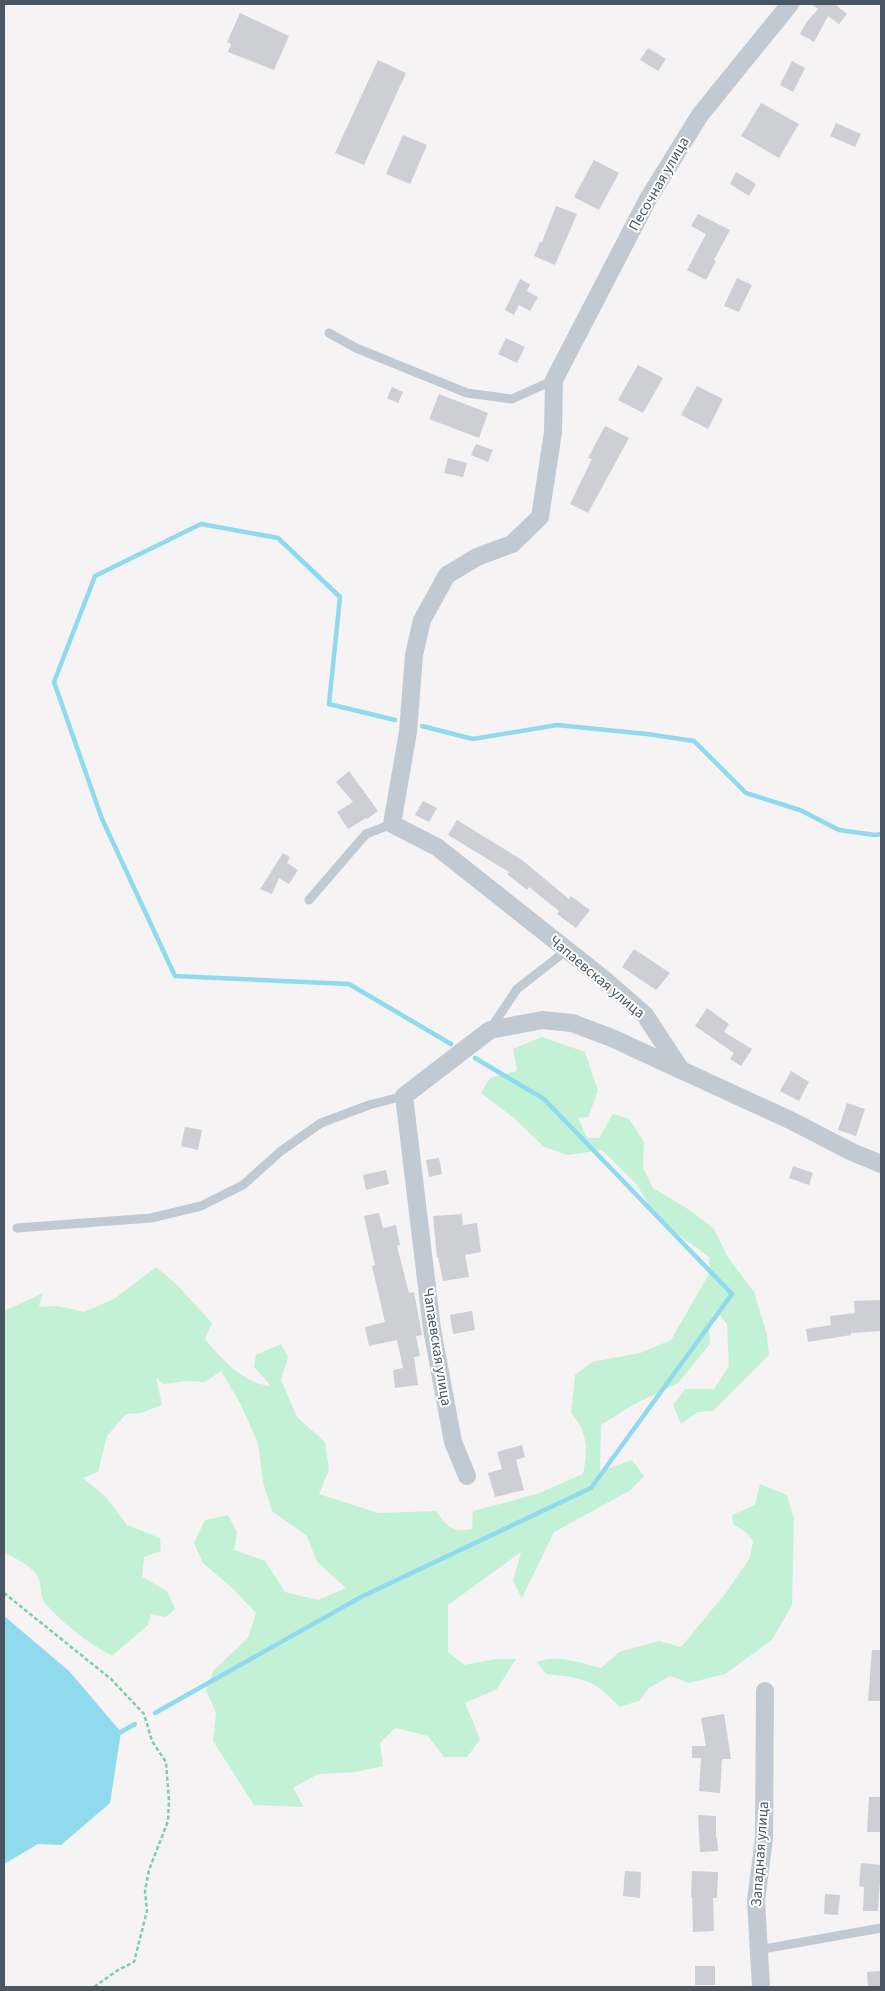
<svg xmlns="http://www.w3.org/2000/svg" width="885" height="1991" viewBox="0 0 885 1991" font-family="'Source Sans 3',sans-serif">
<rect width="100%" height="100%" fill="#f5f3f3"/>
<g fill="#c3f1d5">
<path d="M542,1037L585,1052L598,1091L588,1117L578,1118L587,1138H599L613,1114L629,1119L644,1142L643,1168L653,1188L691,1211L714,1229L727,1256L754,1292L767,1335L769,1355L713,1411L698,1412L681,1424L673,1405L685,1389H714L729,1366L727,1324L716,1311L709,1322L710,1344L678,1383L633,1405L601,1425L600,1471L632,1460L644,1476L631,1490L554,1532L522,1598L513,1581L521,1552L448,1605V1652L464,1665L496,1659H516L497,1689L465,1703L480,1739L467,1757H444L428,1736L395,1728L380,1743L383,1766L355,1772L318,1774L293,1788L304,1807L254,1805L213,1741L216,1713L206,1690L214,1670L248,1638L256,1613L232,1588L203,1563L194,1543L205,1520L228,1515L237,1532L234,1550L265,1561L285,1592L318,1600L346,1588L317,1562L307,1536L272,1511L263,1482L258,1443L240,1403L221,1371L205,1382L186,1381L163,1384L156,1377L162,1405L141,1413L126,1414L107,1436L98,1472L83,1478L106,1497L127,1525L160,1538L161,1551L144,1557L142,1577L167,1591L175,1609L166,1617L151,1614L148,1625L112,1656C87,1642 64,1625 45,1603C39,1596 42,1585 38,1577C33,1567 14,1557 4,1553V1311L43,1293L39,1307L58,1306L84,1312L114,1299L156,1267L177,1285L212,1323L205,1339C223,1360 242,1383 271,1386L254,1367L256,1355L281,1344L288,1357L281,1380L297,1417L325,1442L329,1470L319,1494L378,1513L436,1511C446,1526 453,1533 472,1529L473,1511L537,1494L583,1474C588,1451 588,1431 571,1413L575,1375L592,1362L640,1353L671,1340L710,1272L709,1257L658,1220L637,1185L602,1150L568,1155L544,1147L514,1118L481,1093L490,1078L517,1071L513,1049Z"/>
<path d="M760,1484L787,1495L794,1519L792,1605L772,1640L725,1674L689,1683L670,1676L649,1688L639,1701L619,1707C595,1678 580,1678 546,1674L537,1662C557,1654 581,1663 601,1668L619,1652L659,1641L681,1647L725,1594L750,1558L753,1541L747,1533L733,1524L732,1515L755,1505Z"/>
</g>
<path fill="#90daee" d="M4,1616L69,1671L121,1732L110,1803L61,1845L38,1844L4,1864Z"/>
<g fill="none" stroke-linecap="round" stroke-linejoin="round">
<g stroke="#90daee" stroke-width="4.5">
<path d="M395,720L329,704L340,597L278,538L201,524L95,576L54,682L102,819L175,976L349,984L451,1044"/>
<path d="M422,726L473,739L557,725L647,734L694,741L746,793L800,810L839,830L875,835L881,834"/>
<path d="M155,1713L361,1597L591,1488L732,1294L544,1099L475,1058"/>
<path d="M121,1732L135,1724"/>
</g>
</g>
<g fill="#cdcfd5">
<path d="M811,4H835L847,14L839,24L828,16L814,42L800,34L806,23L818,9Z"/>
<path d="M240,13L289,36L274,70L228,52L231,44L227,42Z"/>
<path d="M648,48L666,59L658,71L640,60Z"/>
<path d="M378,60L406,73L364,165L335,153Z"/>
<path d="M792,61L805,68L793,92L780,85Z"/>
<path d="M761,103L799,124L779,158L741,136Z"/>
<path d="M836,123L861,134L855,147L830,136Z"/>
<path d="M403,135L427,145L410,184L386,174Z"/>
<path d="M594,160L619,173L599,210L574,197Z"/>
<path d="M736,172L756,184L749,196L730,184Z"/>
<path d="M556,206L577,214L555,265L534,256L540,242H542Z"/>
<path d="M698,214L730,230L714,260L716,261L706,280L687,270L706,234L691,226Z"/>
<path d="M737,278L752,285L739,312L724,306Z"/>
<path d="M520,279L530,284L527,291L538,297L530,311L519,305L514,315L505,310Z"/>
<path d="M506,338L525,347L517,363L498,354Z"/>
<path d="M638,365L663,378L643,413L618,400Z"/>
<path d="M697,386L723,399L708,429L681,415Z"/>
<path d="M392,387L403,392L398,403L387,398Z"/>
<path d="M439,394L488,413L479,438L429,419Z"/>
<path d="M605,426L629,438L588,513L570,504L592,459L588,458Z"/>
<path d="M476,444L493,450L488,462L471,455Z"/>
<path d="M448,458L467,463L463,477L444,473Z"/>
<path d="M349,771L378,811L367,819L366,818L348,829L337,812L353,802L336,782Z"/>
<path d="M423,801L437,808L429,822L415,815Z"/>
<path d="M457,820L522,860L569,899L571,896L590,910L576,928L557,914L559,911L529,887L527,890L507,874L509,872L448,835Z"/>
<path d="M283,853L290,857L287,863L298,870L289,884L279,878L272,894L260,889Z"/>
<path d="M634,949L670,973L656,990L622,967Z"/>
<path d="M707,1008L729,1024L724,1032L752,1049L741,1066L730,1059L734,1053L695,1026Z"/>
<path d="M791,1071L809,1082L799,1101L780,1091Z"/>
<path d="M847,1103L865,1109L856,1136L838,1130Z"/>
<path d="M185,1127L202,1130L198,1150L181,1146Z"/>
<path d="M439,1158L442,1174L429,1177L426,1160Z"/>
<path d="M793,1166L813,1173L809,1185L789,1178Z"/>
<path d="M386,1170L389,1184L366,1190L363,1175Z"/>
<path d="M379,1213L383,1228L396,1225L400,1245L397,1246L409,1293L414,1292L422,1335L416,1336L420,1356L414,1357L418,1385L395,1388L393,1370L403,1368L397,1340L369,1346L365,1327L385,1322L372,1266L375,1265L364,1216Z"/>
<path d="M462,1214L463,1225L477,1223L481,1252L465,1255L469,1277L443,1281L438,1257H437L433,1216Z"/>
<path d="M881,1300V1331L851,1333V1335L808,1342L806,1329L831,1325L830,1316L855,1313L854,1301Z"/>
<path d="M472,1311L475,1330L453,1334L450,1315Z"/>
<path d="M522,1445L525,1457L516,1460L524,1490L495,1497L488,1473L502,1469L497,1452Z"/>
<path d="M872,1650H881V1701H868Z"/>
<path d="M724,1714L731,1759H722L720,1793L699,1791L701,1758H692V1746H706L701,1718Z"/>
<path d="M869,1797H881V1832H867Z"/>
<path d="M698,1815L716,1816V1838H717L718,1851L700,1852Z"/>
<path d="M861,1863L881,1865L878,1911H863L864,1887L859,1886Z"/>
<path d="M625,1871L641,1872L640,1898L623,1896Z"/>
<path d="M692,1871L718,1872L717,1898H713L714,1931L693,1932L692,1897H691Z"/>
<path d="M825,1894L840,1895L838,1915L824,1914Z"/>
<rect x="695" y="1966" width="20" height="19"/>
<path d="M881,1971V1987H868L867,1972Z"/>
</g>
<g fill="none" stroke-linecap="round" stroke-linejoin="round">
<path stroke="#7ad0a6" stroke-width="2.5" stroke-dasharray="4 2.5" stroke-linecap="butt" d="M4,1593L111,1679L144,1714L152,1741L166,1762L169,1801L168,1821L149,1870L145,1891L147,1911L134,1962L118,1970L94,1987"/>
<g stroke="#c1cad2" stroke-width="9">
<path d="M329,333L356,348L467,393L512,399L554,380"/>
<path d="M309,900L366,834L392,824"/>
<path d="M491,1028L517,989L567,950"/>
<path d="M17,1228L151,1218L201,1206L243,1185L281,1151L321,1123L369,1105L404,1096"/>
<path d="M758,1950L881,1928"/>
</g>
<g stroke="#c1cad2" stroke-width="18">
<path d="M790,4L700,115L648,199L554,380L553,432L540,517L512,544L477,557L447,575L422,620L414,655L408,732L392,824L437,847L605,980L645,1015L681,1070L790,1120L852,1152L881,1164"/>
<path d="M467,1476L453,1442L432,1329L404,1096L490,1030L542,1020L572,1023L612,1038L681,1070"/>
<path d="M761,1987L756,1901L764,1838L765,1691"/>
</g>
</g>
<g text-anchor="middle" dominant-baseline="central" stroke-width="4" stroke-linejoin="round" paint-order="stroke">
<g font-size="15" fill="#4a5661" stroke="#fff">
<text transform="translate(659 184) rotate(-60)">Песочная улица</text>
<text transform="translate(597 977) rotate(40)">Чапаевская улица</text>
<text transform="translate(437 1347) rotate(81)">Чапаевская улица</text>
<text transform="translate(760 1854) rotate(-86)">Западная улица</text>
</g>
</g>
<rect width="885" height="1991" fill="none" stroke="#4a5661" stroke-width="10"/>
</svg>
